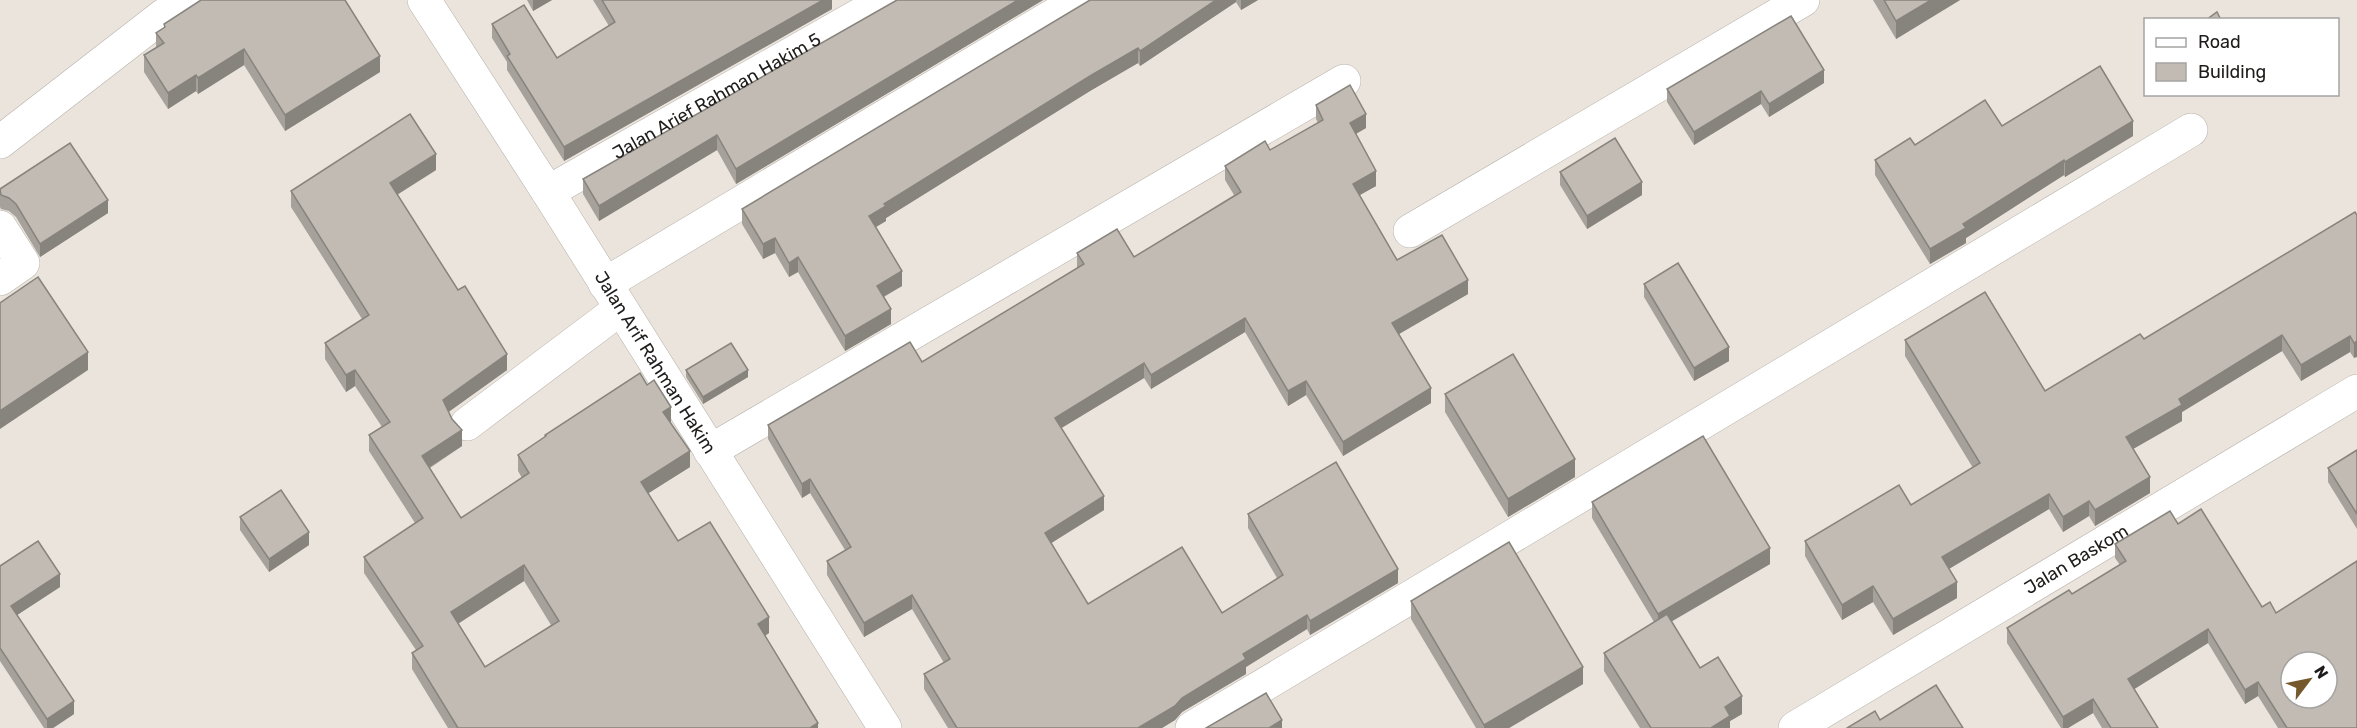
<svg xmlns="http://www.w3.org/2000/svg" width="2357" height="728" viewBox="0 0 2357 728" font-family="Rubik,sans-serif">
<rect width="100%" height="100%" fill="#eae4dc"/>
<g fill="none" stroke-linecap="round" stroke-linejoin="round">
<defs>
<g id="minor">
<path id="s1" d="M424,0L548,192L885,728"/>
<path d="M0,142L164,15L192,0"/>
<path id="s2" d="M548,192L886,0"/>
<path d="M0,227L23,263L0,279"/>
<path d="M1410,231L1803,0"/>
<path d="M605,284L1079,0"/>
<path d="M467,424L620,309"/>
<path d="M710,451L1344,81"/>
<path d="M1192,728L2191,130"/>
<path id="s3" d="M1795,728L2357,391"/>
</g>
</defs>
<use href="#minor" stroke="#b7b1aa" stroke-width="34"/>
<use href="#minor" stroke="#fff" stroke-width="33"/>
</g>
<g fill="#a6a19a" fill-rule="evenodd">
<path d="M201,0H346L345,1L380,72L285,131L244,65L198,94L196,91L168,109L144,72V55L156,48V33L164,28V24Z"/>
<path d="M527,0H552L533,11Z"/>
<path d="M593,0H832V9L564,161L507,70V62L492,38V24L557,58L609,26Z"/>
<path d="M897,0H1043L736,184L717,150L599,221L583,194V179Z"/>
<path d="M1090,0H1258L1241,10L1236,2L1140,66L1138,63L1090,91L886,218V221L876,227L902,286L884,297L891,324L845,351L798,272L789,277L775,253L763,259L742,224V209Z"/>
<path d="M1873,0H1960L1896,39Z"/>
<path d="M1824,83L1769,117L1761,104L1694,145L1667,102V89Z"/>
<path d="M1316,105L1366,128L1356,134L1376,186L1359,195L1397,260L1468,294L1399,334L1431,403L1343,456L1306,395L1288,406L1245,332L1151,389L1144,378L1061,428L1104,510L1051,543L1088,604L1222,613L1277,578L1248,528V514L1398,583L1310,635L1307,629L1246,667V674L1182,712L1175,720L1162,728H948L924,689V674L944,663L912,609L864,637L827,575V561L845,550L810,493L802,498L768,439V425L922,362L1077,268V253L1134,257L1234,195L1225,180V166L1270,150L1318,123L1316,119Z"/>
<path d="M2002,126L2133,136L2065,177L2064,175L1966,238V243L1930,264L1875,175V160L1915,145Z"/>
<path d="M436,170L397,195L507,370L448,412L462,446L430,468L461,518L522,478L518,471V455L545,437V435L671,423L690,467L648,493L678,541L769,633L765,636L818,728H448L412,669V653L416,650L364,573V557L415,523L369,451V435L382,427L355,386L346,392L325,359V343L362,319L291,207V191ZM524,581L551,625L485,667L458,624Z"/>
<path d="M1560,172L1642,195L1587,229L1560,185Z"/>
<path d="M0,189L108,213L40,257L16,217L9,211L1,209L0,207Z"/>
<path d="M2355,212L2354,358L2350,352L2301,381L2282,351L2182,412V421L2133,449L2150,493L2095,526L2089,516L2063,532L2049,509L1949,569L1957,598L1893,635L1873,602L1842,620L1805,556V541L1911,505L1973,468L1905,356V340L2045,391L2144,339Z"/>
<path d="M1644,284L1729,361L1694,381L1644,297Z"/>
<path d="M686,370L748,377L703,404L686,377Z"/>
<path d="M1445,394L1575,477L1508,517L1445,412Z"/>
<path d="M2357,450V529L2328,482V468Z"/>
<path d="M1592,502L1770,564L1671,622L1700,668L1742,714L1730,721V728H1640L1604,671V653L1654,622L1592,518Z"/>
<path d="M240,517L309,545L269,572L240,530Z"/>
<path d="M2178,524L2262,607L2276,613L2357,728H2278L2258,696L2245,704L2208,643L2134,689L2158,728H2102L2093,713L2068,728H2061L2007,643V628L2072,594L2120,565L2115,558V544Z"/>
<path d="M0,566L60,587L17,615L74,714L53,728H44L0,661Z"/>
<path d="M1411,601L1583,684L1509,728H1476L1411,619Z"/>
</g>
<g fill="#87837d">
<path d="M533,0H552L533,11Z"/>
<path d="M823,0H832V9L564,161V147Z"/>
<path d="M1018,0H1043L736,184V169Z"/>
<path d="M1216,0H1236V2L1140,66V51Z"/>
<path d="M1241,0H1258L1241,10Z"/>
<path d="M1931,0H1960L1896,39V21Z"/>
<path d="M1138,48V63L1090,91L886,218V221L869,231V216L884,204L1090,76Z"/>
<path d="M244,49V65L198,94V78Z"/>
<path d="M380,56V72L285,131V115Z"/>
<path d="M1824,70V83L1769,117V104Z"/>
<path d="M196,75V91L168,109V93Z"/>
<path d="M1761,91V104L1694,145V132Z"/>
<path d="M1366,114V128L1350,137V123Z"/>
<path d="M2133,121V136L2065,177V162Z"/>
<path d="M717,135V150L599,221V206Z"/>
<path d="M436,154V170L390,199V183Z"/>
<path d="M2064,160V175L1966,238V243L1930,264V249L1963,224Z"/>
<path d="M1376,171V186L1353,199V184Z"/>
<path d="M1642,182V195L1587,229V216Z"/>
<path d="M108,200V213L40,257V244Z"/>
<path d="M775,238V253L763,259V244Z"/>
<path d="M798,257V272L789,277V263Z"/>
<path d="M902,271V286L877,300V286Z"/>
<path d="M1468,280V294L1392,338V323Z"/>
<path d="M891,309V324L845,351V336Z"/>
<path d="M1245,318V332L1151,389V375Z"/>
<path d="M2282,335V351L2182,412V421L2126,453V437L2179,399Z"/>
<path d="M2350,336V352L2301,381V365Z"/>
<path d="M2357,341V357L2354,358V343Z"/>
<path d="M1729,347V361L1694,381V368Z"/>
<path d="M88,352V370L0,429V411Z"/>
<path d="M507,354V370L443,416V400Z"/>
<path d="M1144,363V378L1055,432V418Z"/>
<path d="M355,370V386L346,392V375Z"/>
<path d="M748,370V377L703,404V397Z"/>
<path d="M1306,381V395L1288,406V391Z"/>
<path d="M1431,388V403L1343,456V442Z"/>
<path d="M671,407V423L663,412Z"/>
<path d="M462,430V446L422,472V456Z"/>
<path d="M690,451V467L641,498V482Z"/>
<path d="M1575,459V477L1508,517V499Z"/>
<path d="M2150,477V493L2095,526V510Z"/>
<path d="M810,479V493L802,498V484Z"/>
<path d="M2049,494V509L1942,573V557Z"/>
<path d="M1104,496V510L1045,547V533Z"/>
<path d="M2089,501V516L2063,532V517Z"/>
<path d="M309,532V545L269,572V559Z"/>
<path d="M1770,548V564L1658,629V614Z"/>
<path d="M524,565V581L451,628V612Z"/>
<path d="M1398,569V583L1310,635V621Z"/>
<path d="M60,574V587L11,619V606Z"/>
<path d="M1957,582V598L1893,635V619Z"/>
<path d="M1873,586V602L1842,620V605Z"/>
<path d="M912,595V609L864,637V623Z"/>
<path d="M1307,615V629L1246,667V674L1182,712L1175,720L1162,728H1138L1243,654Z"/>
<path d="M769,617V633L758,640V624Z"/>
<path d="M2208,629V643L2128,693V679Z"/>
<path d="M1583,667V684L1509,728H1484V725Z"/>
<path d="M2258,682V696L2245,704V690Z"/>
<path d="M1742,696V714L1730,721V728H1711L1725,707Z"/>
<path d="M2093,699V713L2068,728H2063V717Z"/>
<path d="M74,701V714L53,728H47V719Z"/>
<path d="M1282,720V728H1269Z"/>
<path d="M818,723V728H810Z"/>
</g>
<g fill="#c1bbb3" stroke="#87837d" stroke-width="1.5" fill-rule="evenodd">
<path d="M201,0H345L380,56L285,115L244,49L198,78L196,75L168,93L144,55L164,43L156,33L165,27L164,24Z"/>
<path d="M602,0H823L564,147L507,56L510,54L492,24L524,5L557,58L615,22Z"/>
<path d="M897,0H1018L736,169L717,135L599,206L583,179Z"/>
<path d="M1090,0H1216L1140,51L1138,48L1090,76L884,204L886,206L869,216L902,271L877,286L891,309L845,336L798,257L789,263L775,238L763,244L742,209Z"/>
<path d="M1884,0H1931L1896,21Z"/>
<path d="M2217,12L2221,20H2206Z"/>
<path d="M1791,16L1824,70L1769,104L1761,91L1694,132L1667,89Z"/>
<path d="M2100,66L2133,121L2065,162L2064,160L1963,224L1966,228L1930,249L1875,160L1910,138L1915,145L1985,100L2002,126Z"/>
<path d="M1350,85L1366,114L1350,123L1376,171L1353,184L1397,260L1442,235L1468,280L1392,323L1431,388L1343,442L1306,381L1288,391L1245,318L1151,375L1144,363L1055,418L1104,496L1045,533L1088,604L1182,547L1222,613L1283,575L1248,514L1336,462L1398,569L1310,621L1307,615L1243,654L1246,659L1182,698L1175,706L1138,728H957L924,674L950,659L912,595L864,623L827,561L851,547L810,479L802,484L768,425L910,342L922,362L1084,264L1077,253L1117,229L1134,257L1241,192L1225,166L1265,141L1270,150L1323,120L1316,105Z"/>
<path d="M410,114L436,154L390,183L458,290L465,286L507,354L443,400L452,419L462,430L422,456L461,518L529,473L518,455L546,436L545,435L640,373L647,385L654,380L671,407L663,412L690,451L641,482L678,541L710,522L769,617L758,624L818,723L810,728H458L412,653L423,646L364,557L423,518L369,435L390,422L355,370L346,375L325,343L369,315L291,191ZM524,565L559,621L485,667L451,612Z"/>
<path d="M1615,138L1642,182L1587,216L1560,172Z"/>
<path d="M70,143L108,200L40,244L16,204L9,198L1,195L0,189Z"/>
<path d="M2355,212L2357,215V341L2354,343L2350,336L2301,365L2282,335L2179,399L2182,405L2126,437L2150,477L2095,510L2089,501L2063,517L2049,494L1942,557L1957,582L1893,619L1873,586L1842,605L1805,541L1899,485L1911,505L1980,463L1905,340L1985,292L2045,391L2140,334L2144,339Z"/>
<path d="M1678,263L1729,347L1694,368L1644,284Z"/>
<path d="M38,277L88,352L0,411V303Z"/>
<path d="M731,343L748,370L703,397L686,370Z"/>
<path d="M1513,354L1575,459L1508,499L1445,394Z"/>
<path d="M1703,436L1770,548L1658,614L1592,502Z"/>
<path d="M2357,450V514L2328,468Z"/>
<path d="M281,490L309,532L269,559L240,517Z"/>
<path d="M2201,509L2262,607L2270,602L2276,613L2357,561V728H2287L2258,682L2245,690L2208,629L2128,679L2158,728H2111L2093,699L2063,717L2007,628L2069,590L2072,594L2126,561L2115,544L2170,511L2178,524ZM2291,662H2327V698H2291Z"/>
<path d="M38,541L60,574L11,606L74,701L47,719L0,648V566Z"/>
<path d="M1509,542L1583,667L1484,725L1411,601Z"/>
<path d="M1667,614L1700,668L1718,657L1742,696L1725,707L1730,716L1711,728H1651L1604,653Z"/>
<path d="M1936,685L1963,728H1847L1875,711L1880,720Z"/>
<path d="M1266,693L1282,720L1269,728H1206Z"/>
</g>
<g text-anchor="middle" dominant-baseline="central" stroke-width="5" stroke-linejoin="round" paint-order="stroke">
<g font-size="18" fill="#1e1c1a" stroke="#fff">
<text stroke="none"><textPath href="#s2" startOffset="194">Jalan Arief Rahman Hakim 5</textPath></text>
<text stroke="none"><textPath href="#s1" startOffset="430">Jalan Arif Rahman Hakim</textPath></text>
<text stroke="none"><textPath href="#s3" startOffset="328">Jalan Baskom</textPath></text>
</g>
</g>
<rect x="2144" y="18" width="195" height="78" fill="#ffffff" stroke="#a5a4a3" stroke-width="1.5"/>
<rect x="2156" y="38" width="30" height="9" fill="#ffffff" stroke="#a5a4a3" stroke-width="1.5"/>
<text x="2198" y="48" font-size="18" fill="#1e1c1a">Road</text>
<rect x="2156" y="63" width="30" height="18" fill="#c1bbb3" stroke="#a5a4a3" stroke-width="1.5"/>
<text x="2198" y="78" font-size="18" fill="#1e1c1a">Building</text>
<g transform="translate(2309 680) rotate(58)"><circle r="28" fill="#ffffff" stroke="#a5a4a3" stroke-width="1.5"/>
<path d="M0-4.5L10 22L0 15L-10 22Z" fill="#75582c"/>
<text y="-9" font-size="16" font-weight="bold" text-anchor="middle" fill="#1e1c1a">N</text>
</g>
</svg>
